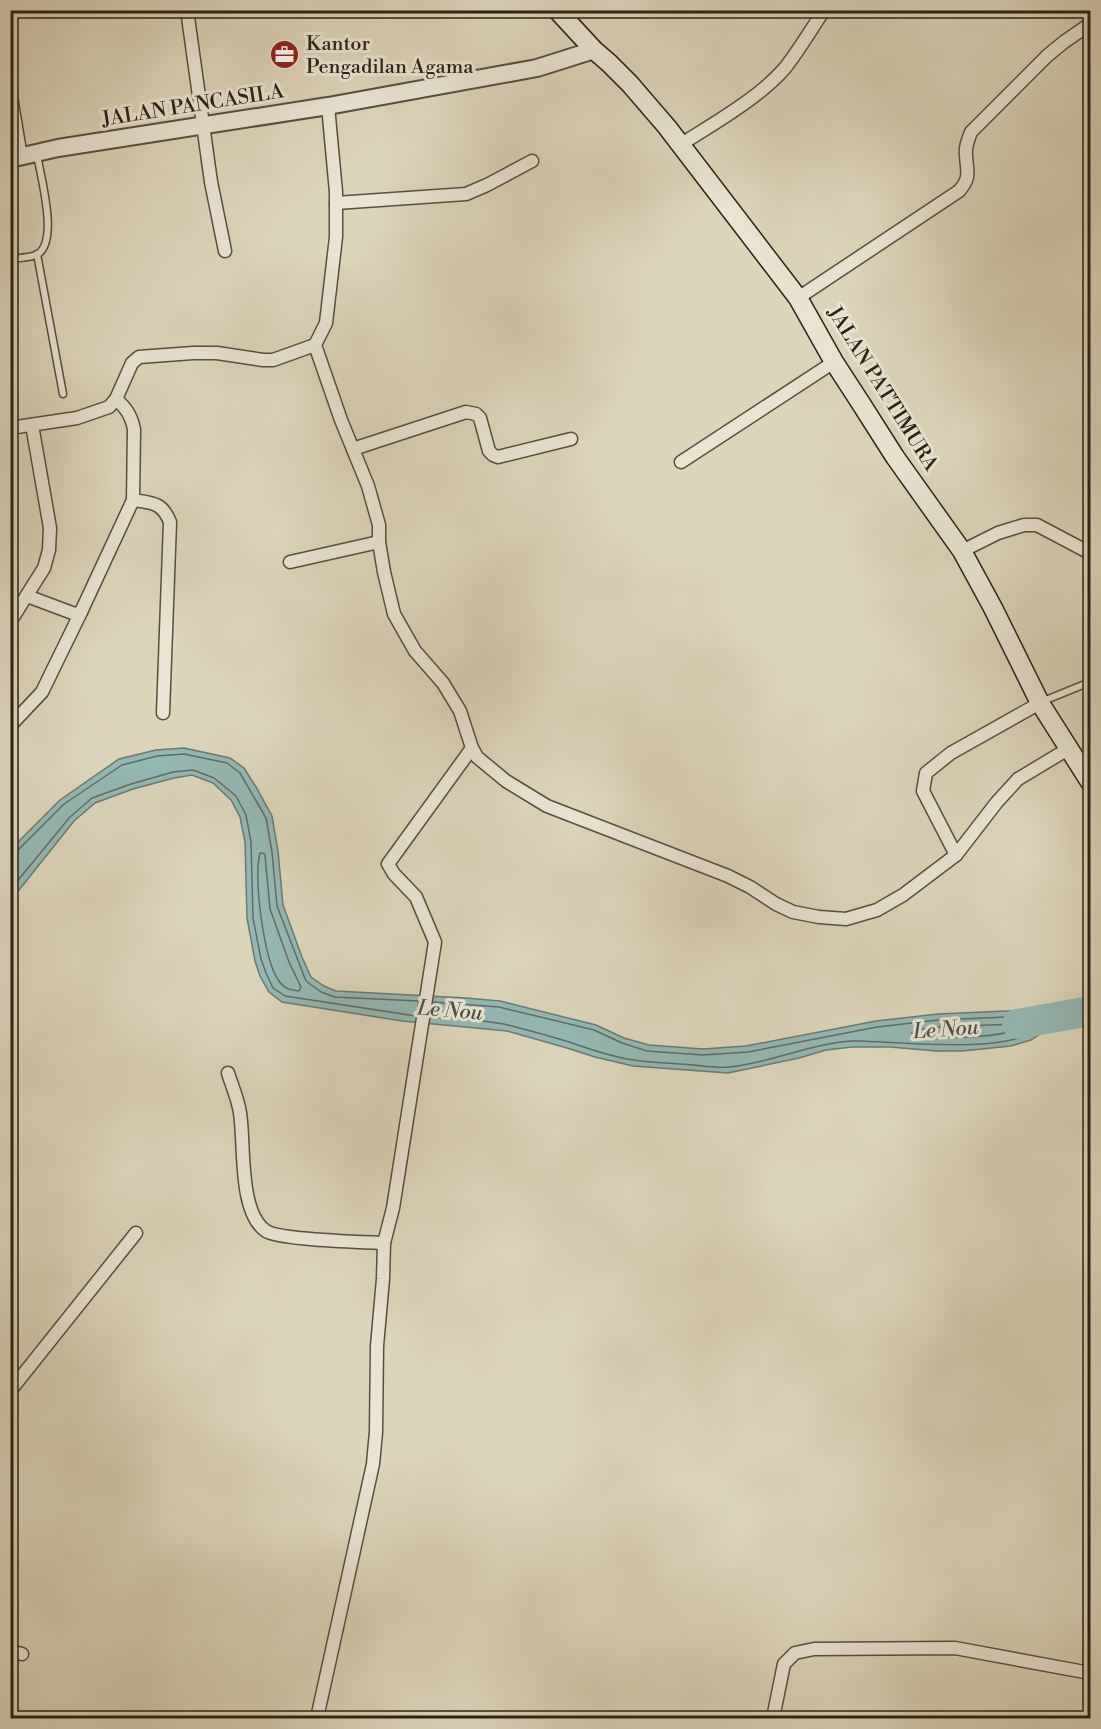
<svg xmlns="http://www.w3.org/2000/svg" width="1101" height="1729" viewBox="0 0 1101 1729" font-family="'Libre Bodoni',serif">
<rect width="100%" height="100%" fill="#ddd5ba"/>
<filter id="stains"><feTurbulence type="fractalNoise" baseFrequency=".00333" numOctaves="4"/><feColorMatrix values="0 0 0 0 .2 0 0 0 0 .09 0 0 0 0 .02 0 0 0 .5 -.17"/></filter>
<radialGradient id="worn" r=".72"><stop offset=".6" stop-color="#630" stop-opacity="0"/><stop offset="1" stop-color="#630" stop-opacity=".3"/></radialGradient>
<path fill="#93b8b3" stroke="#697c73" stroke-width="1.5" d="M184,748L230,758L244,768L256,787L272,816L278,851L283,905L302,957L311,977L324,986L336,991L466,998L500,1001L596,1025L624,1038L649,1045L703,1049L746,1046L876,1021L938,1014L1028,1010L1047,1012L1058,1017L1046,1030L1031,1040L1011,1046L962,1051H937L890,1047H852L826,1050L799,1058L728,1073L633,1066L595,1057L567,1048L507,1031L402,1021L282,1002L269,992L260,976L255,961L247,918L245,842L240,817L231,800L213,783L192,775L174,778L133,789L95,803L74,821L11,900V849L60,800L119,759L156,750Z"/>
<g fill="none" stroke-linecap="round" stroke-linejoin="round">
<g stroke="#5f6c64" stroke-width="1.5">
<path d="M10,853L17,851L64,804L122,765L157,756L184,754L227,763L240,773L266,818L272,852L277,906L306,981L321,992L335,997L418,1001"/>
<path d="M260,853H263L265,855L270,909L289,962L301,987L299,991C291,990 284,989 279,981C264,961 253,877 260,853Z"/>
<path d="M10,890L70,817L92,798L131,784L173,772L193,770L214,778L236,796L246,815L251,842L253,918L261,959L266,973L273,988L285,996L416,1016"/>
<path d="M431,1017C457,1019 486,1019 512,1026C531,1031 550,1036 569,1042C590,1049 611,1057 634,1060C653,1063 673,1063 693,1065C704,1066 717,1068 729,1067C771,1063 811,1043 853,1041C894,1040 1022,1059 1046,1021L1044,1018L1028,1016L938,1020L877,1027L748,1052L703,1055L647,1051L622,1043L594,1030L499,1007L433,1002"/>
<path d="M1016,1024L1019,1026V1029C993,1039 943,1038 915,1036L912,1033L915,1030L939,1027Z"/>
</g>
<path stroke="#93b8b3" stroke-width="30" d="M1017,1024L1090,1011"/>
<defs>
<g id="service">
<path d="M37,254L63,394"/>
<path d="M10,259C18,258 31,258 38,254C59,240 40,175 37,154"/>
<path d="M1041,702L1090,682"/>
</g>
<g id="minor">
<path d="M187,10L211,182L225,251"/>
<path d="M10,91L21,157"/>
<path d="M328,106L336,192V237L326,323L315,345L341,420L368,486L379,525V542L384,572L394,614L415,651L443,683L460,711L472,748L477,757L506,781L547,806L728,876L750,887L776,904L793,912L819,917L846,919L877,910L903,895L956,855L997,802L1018,779L1068,749"/>
<path d="M680,145C713,124 759,98 785,68C799,50 811,30 824,10"/>
<path d="M336,203L466,194L487,185L532,161"/>
<path d="M798,298L959,191C971,177 967,173 966,155C965,147 968,140 971,132L1047,56L1064,42L1090,24"/>
<path d="M116,399C126,408 131,415 134,429L133,500C152,503 162,502 170,522L163,713"/>
<path d="M10,428L77,418L109,407L116,399L132,363L139,357L193,353H217L263,360H273L315,345"/>
<path d="M353,449L466,412L476,414L480,418L489,451L493,455L498,457L571,439"/>
<path d="M681,462L834,362"/>
<path d="M962,551L998,533L1024,525H1037L1090,553"/>
<path d="M290,562L379,542"/>
<path d="M27,596L75,614L81,612L133,500"/>
<path d="M10,622L44,568L49,550L50,528L32,425"/>
<path d="M10,726L42,692L81,612"/>
<path d="M956,855L923,791L926,773L951,753L1040,703"/>
<path d="M228,1073C232,1086 238,1099 240,1113C245,1143 238,1212 266,1231C280,1240 363,1242 384,1243"/>
<path d="M10,1391L136,1233"/>
<path d="M10,1651L22,1654"/>
<path d="M317,1718L373,1464L376,1432L377,1346L383,1279L384,1243L393,1208L435,942L416,897L394,874L388,864L472,748"/>
<path d="M773,1718L784,1664L795,1653L814,1649L955,1648L1090,1673"/>
</g>
<path id="tertiary" d="M10,159L58,148L328,106L537,68L594,50"/>
<path id="secondary" d="M557,10L594,50L609,63L630,84L667,127L798,298L834,362L860,402L895,457L962,551L993,608L1040,703L1090,782"/>
</defs>
<use href="#service" stroke="#584e3e" stroke-width="9"/>
<use href="#minor" stroke="#584e3e" stroke-width="15"/>
<use href="#tertiary" stroke="#584e3e" stroke-width="20"/>
<use href="#secondary" stroke="#2b2114" stroke-width="21"/>
<use href="#service" stroke="#e9e4d2" stroke-width="6"/>
<use href="#minor" stroke="#e9e4d2" stroke-width="12"/>
<use href="#tertiary" stroke="#e9e4d2" stroke-width="16"/>
<use href="#secondary" stroke="#e9e4d2" stroke-width="18"/>
</g>
<defs>
<symbol id="office-disc" viewBox="-11 -11 22 22"><circle r="9.5" fill="#8f2418" stroke="#e9e4d2"/><path d="M-6-3h4V-5.5h4V-3h4V5H-6ZM-1-4.5V-3h2v-1.5ZM-6 0V1H6V0Z" fill="#fff"/></symbol>
</defs>
<g fill-rule="evenodd">
<use href="#office-disc" x="268" y="38" width="33" height="33"/>
</g>
<g text-anchor="middle" dominant-baseline="central" stroke-width="6" stroke-linejoin="round" paint-order="stroke">
<g font-size="20" fill="#2b2114" stroke="#e9e4d2" text-anchor="start">
<text x="306" y="44">Kantor<tspan x="306" dy="23">Pengadilan Agama</tspan></text>
</g>
<g font-size="20" fill="#2b2114" stroke="#e9e4d2">
<text transform="translate(193 106) rotate(-9)">JALAN PANCASILA</text>
<text transform="translate(882 389) rotate(58)">JALAN PATTIMURA</text>
</g>
<g font-size="21" font-style="italic" fill="#4a4e44" stroke="#e9e4d2">
<text transform="translate(450 1011) rotate(5)">Le Nou</text>
<text transform="translate(946 1030) rotate(-4)">Le Nou</text>
</g>
</g>
<rect width="1101" height="1729" fill="none" stroke="#ddd5ba" stroke-width="36"/>
<rect x="12" y="12" width="1077" height="1705" fill="none" stroke="#2b2114" stroke-width="3"/>
<rect x="18" y="18" width="1065" height="1693" fill="none" stroke="#2b2114" stroke-width="1.5"/>
<rect width="100%" height="100%" filter="url(#stains)"/>
<rect width="100%" height="100%" fill="url(#worn)"/>
</svg>
